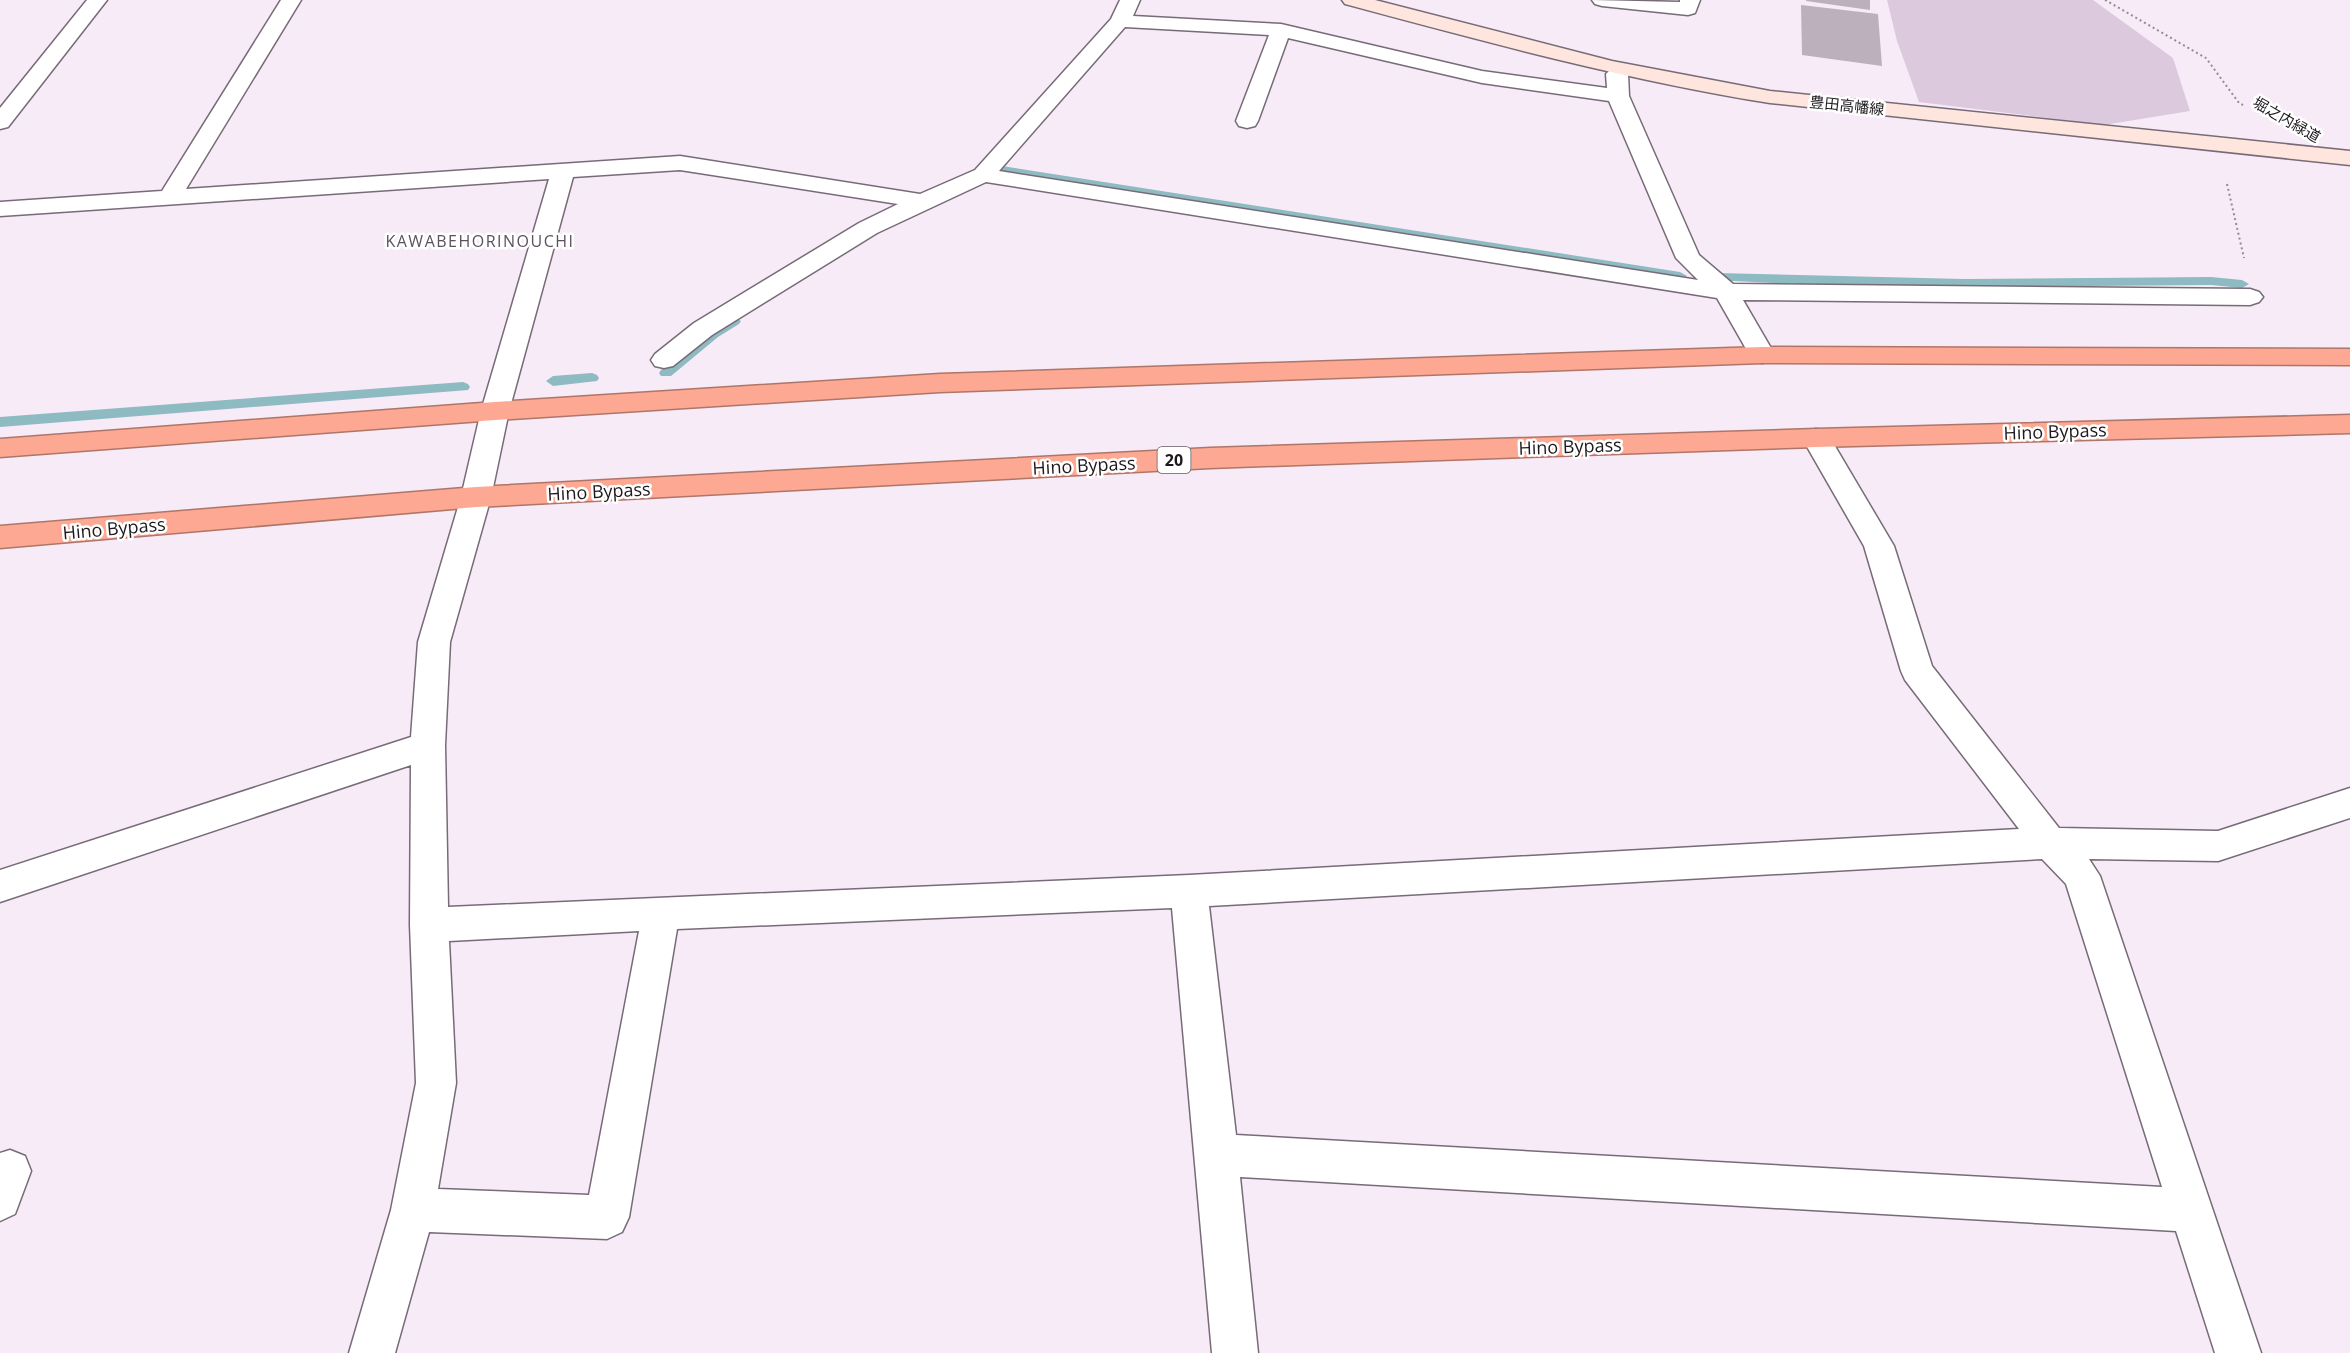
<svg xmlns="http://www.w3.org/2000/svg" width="2350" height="1353" viewBox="0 0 2350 1353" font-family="'Open Sans','Noto Sans JP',sans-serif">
<rect width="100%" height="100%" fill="#f8ebf8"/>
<path fill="#ddc9de" d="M1887,0H2093L2173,58L2190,111L2104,125L1919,102L1897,41Z"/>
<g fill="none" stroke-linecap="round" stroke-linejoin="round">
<g fill="#8ebac1" fill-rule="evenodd">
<path d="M1002,166L1680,272L1687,276L1680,280L998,173L996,170Z"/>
<path d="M1717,273L1964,279L2211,277L2242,280L2249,284L2242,288L2211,285L1964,287L1841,286L1712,280L1710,277L1712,274Z"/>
<path d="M734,317L741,321L739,324L718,337L671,376H661L659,373L661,370L708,331Z"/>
<path d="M592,373L597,375L599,378L597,381L553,386L546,381L553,376Z"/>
<path d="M463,382L468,384L470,387L468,390L0,427V417Z"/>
</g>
</g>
<g fill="#bcb0bd">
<path d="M1806,0H1870V10L1806,1Z"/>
<path d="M1801,5L1878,14L1882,66L1802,55Z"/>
</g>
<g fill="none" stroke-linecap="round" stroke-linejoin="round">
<defs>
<g id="street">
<path d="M87,0H107L8,127L0,129V108Z"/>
<path d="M281,0H301L186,189L680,156L920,194L975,170L1111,19L1120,0H1140L1133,16L1281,24L1482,71L1607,88L1606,74L1610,70L1617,68L1624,70L1628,74L1629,96L1699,255L1733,284L2250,289L2259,292L2263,297L2259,302L2250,305L1743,300L1775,355L1771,361L1762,363L1753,361L1717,298L986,182L877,233L712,335L673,366L664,368L655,366L651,360L655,354L694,323L859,223L898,204L680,170L573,177L509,411L491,497L450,642L445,745L448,907L1189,875L2019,829L1905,680L1901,671L1864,546L1802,438L1806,431L1816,429L1826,431L1894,546L1932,666L2059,828L2218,831L2350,788V818L2218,861L2089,859L2100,876L2261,1353H2215L2176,1231L1240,1177L1258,1353H1212L1172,908L677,929L629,1217L622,1232L607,1239L429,1232L395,1353H349L391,1210L416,1083L410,925L411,765L0,902V870L411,737L418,642L461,497L481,411L549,179L0,216V202L162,191ZM1125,27L1269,35L1236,121L1239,126L1247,128L1255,126L1258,121L1288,38L1482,83L1609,101L1676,258L1698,280L999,171ZM2042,859L2066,884L2162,1187L1236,1135L1209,906ZM639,931L589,1195L438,1189L456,1083L449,941Z"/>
<path d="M1592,0L1680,2V0H1700L1695,13L1688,15L1602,6L1595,4Z"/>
<path d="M10,1150L25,1156L31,1171L15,1214L0,1221V1153Z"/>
</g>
<path id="secondary" d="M1342,0H1375L1612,61L1770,91L2350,151V165L1770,103C1626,80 1486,42 1345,4Z"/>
<g id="highway">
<path d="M1762,347L2350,349V365L1762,363L940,392L495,420L0,457V439L495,402L940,374Z"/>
<path d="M2350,415V433L1816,447L1210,468L476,507L0,548V526L476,487L1210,448L1816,429Z"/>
</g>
</defs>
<use href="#street" stroke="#766b77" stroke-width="3"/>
<use href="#secondary" stroke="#766b77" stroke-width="3"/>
<use href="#highway" stroke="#ae7669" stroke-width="3"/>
<g stroke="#938a93" stroke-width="2" stroke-dasharray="2 3" stroke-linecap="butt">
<path d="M2105,0L2206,58L2239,103L2243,105"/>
<path d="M2227,184L2244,258"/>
</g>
<use href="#street" fill="#fff" fill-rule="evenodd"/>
<use href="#secondary" fill="#fee5de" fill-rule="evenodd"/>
<use href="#highway" fill="#fca892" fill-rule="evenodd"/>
</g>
<g text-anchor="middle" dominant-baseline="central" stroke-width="5" stroke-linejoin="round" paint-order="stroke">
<g font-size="15" fill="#1d191d" stroke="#fff">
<text transform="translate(1847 105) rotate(6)">豊田高幡線</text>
<text transform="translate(2287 119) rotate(30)">堀之内緑道</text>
</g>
<g font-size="16" letter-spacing="1.5" fill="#5c515d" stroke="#fff">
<text x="480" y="241">KAWABEHORINOUCHI</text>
</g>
<rect fill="#fff" stroke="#615e61" stroke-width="1.5" x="1157.5" y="447" width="33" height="26" rx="4.5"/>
<g font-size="16" font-weight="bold" fill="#1d191d">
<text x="1174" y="460">20</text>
</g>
<g font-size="18" fill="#1d191d" stroke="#fff">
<text transform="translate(2055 431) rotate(-2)">Hino Bypass</text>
<text transform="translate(1570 446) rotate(-2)">Hino Bypass</text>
<text transform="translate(1084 465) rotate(-3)">Hino Bypass</text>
<text transform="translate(599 491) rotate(-3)">Hino Bypass</text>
<text transform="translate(114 528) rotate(-5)">Hino Bypass</text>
</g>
</g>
</svg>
